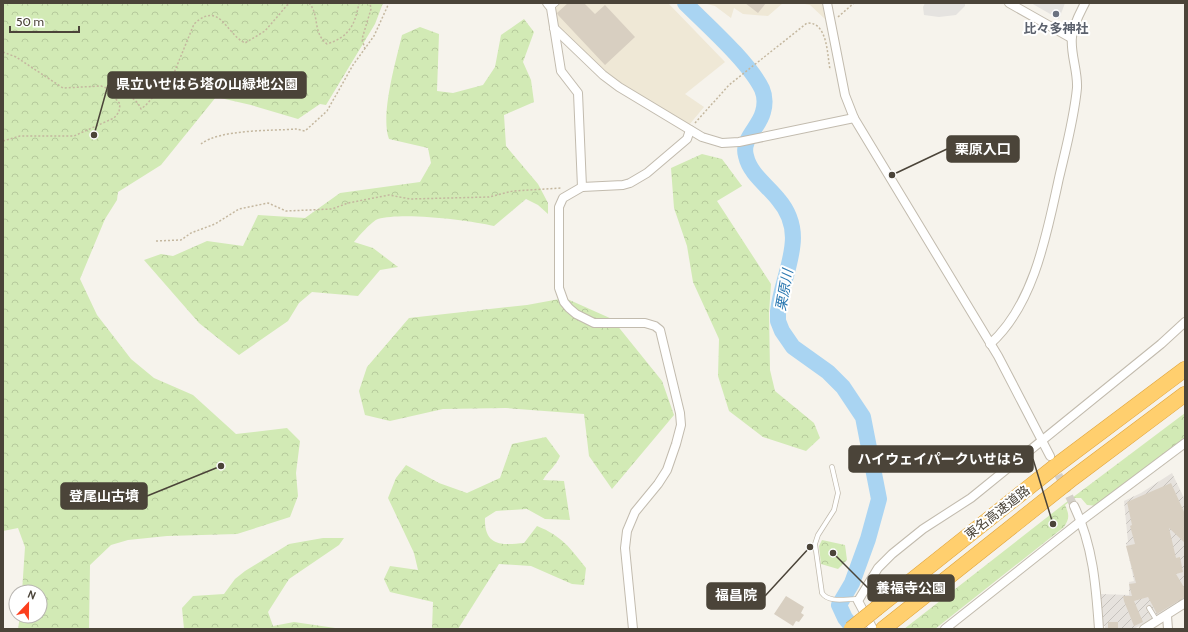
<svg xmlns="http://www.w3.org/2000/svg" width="1188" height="632" viewBox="0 0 1188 632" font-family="Cabin,'Noto Sans JP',sans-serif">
<defs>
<pattern id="industrial-furrows" width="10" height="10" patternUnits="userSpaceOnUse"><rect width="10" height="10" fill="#e6e2dd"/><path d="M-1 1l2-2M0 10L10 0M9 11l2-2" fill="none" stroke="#c7c3be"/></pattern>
<pattern id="forest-crowns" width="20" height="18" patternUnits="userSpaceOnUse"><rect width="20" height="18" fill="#d2eab5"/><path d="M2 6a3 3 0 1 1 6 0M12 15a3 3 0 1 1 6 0" fill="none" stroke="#b6ca9c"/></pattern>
</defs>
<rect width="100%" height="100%" fill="#f6f3ec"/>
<path fill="url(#industrial-furrows)" d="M1172,473L1185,500V599L1134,629H1105V626H1102L1100,594L1129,595V582L1134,581L1126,543L1128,542L1124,501L1141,493Z"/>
<g fill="#efe8d6">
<path d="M553,3H668L725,62L685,94L704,107L689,125L619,82L601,69L558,26Z"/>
<path d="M703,3H783L768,16L743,14L734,8L731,18L715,6Z"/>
<path d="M800,3H822L825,19L810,5Z"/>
</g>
<g fill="url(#forest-crowns)">
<path d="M3,3H383L375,24L326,105L320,104L298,119L251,105L216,97L161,165L118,192L117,200L105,219L80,279L97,315L131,359L154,378L193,395L236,434L287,428L300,441L296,473L298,496L290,517L237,534L167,536L128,540L111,545L90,565L89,629H18L20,616H40V592H22L25,547L18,528L3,531Z"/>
<path d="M524,19L534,32L523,62L531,80L534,102L504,115L506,146L538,184L548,203V214L538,205L526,199L494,226C468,220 403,212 378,219C372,221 358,237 354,242L373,248L398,267L380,270L358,296L312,292L299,303L288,321L239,355L199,323L144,260L161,254L173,256L207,241L243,246L258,215L305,218L340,193L420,182L431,163L428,148L389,139C380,115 396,61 402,35L420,27L439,34L437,91L453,93L483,85L495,67L501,35Z"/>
<path d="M702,154L722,159L742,186L717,201L771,284L769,313L770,370L775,391L814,423L820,438L806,451L763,437L729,411L718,376L719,339L693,282L687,246L674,208L671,168Z"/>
<path d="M565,298L612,319L662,381L674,415L612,489L589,456L584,414L506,408L443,409L390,421L365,415L359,391L367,367L409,318L527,305Z"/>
<path d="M1185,413V440L1098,506L1087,505L1081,498H1075L1065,505C1069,514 1070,518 1064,527L935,629H904L1064,504Z"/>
<path d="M546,437L560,456C556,466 548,471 543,480L564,481L570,520L545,519L527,509L496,511L485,518C484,547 503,545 524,543L537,526C562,536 570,548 586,568L584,585L572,584L531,566L499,564L458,629H432L433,602L390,592L384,579L390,566L418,570L414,553L388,498L396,478L406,465L439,483L467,493L500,478L512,444Z"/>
<path d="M323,538H344L339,545L289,579L268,612L273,626L294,622L342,629H184L182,608L193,596L224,594L235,579L245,571L289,544Z"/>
<path d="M822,540L845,545L847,560L838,569L821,564L819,546Z"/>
</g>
<g fill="#e5e3e0">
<path d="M925,3H965V6L956,15L939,17L924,15L923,7Z"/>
<path d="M1031,3H1065L1059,19Z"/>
</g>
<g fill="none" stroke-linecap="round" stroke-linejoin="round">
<path stroke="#a9d4f2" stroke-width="16" d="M685,3C707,25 749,62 762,89C765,96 765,105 763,112C759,128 741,139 746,156C750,174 767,185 778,199C809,235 783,270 778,311V321L782,331L793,347L828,372L843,387L863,417L879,499L868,539L852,583L839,605L845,618L854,629"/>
</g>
<g fill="#d8cfc1">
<path d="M568,3H584L595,14L605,5L635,37L605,65L558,15L557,13Z"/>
<path d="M745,3H766L758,13Z"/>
<path d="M1171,483L1185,514V543L1169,528L1176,558L1180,557L1183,572L1176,574L1185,589V597L1157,614L1148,597L1134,601L1143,622L1134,626L1124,601L1123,596H1132L1129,584L1136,583L1126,546L1135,544L1130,526L1132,525L1127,502Z"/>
<path d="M786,596L804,607L801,613L804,615L799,622L796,621L793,626L774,614Z"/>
<rect x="1108" y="622" width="10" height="7"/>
</g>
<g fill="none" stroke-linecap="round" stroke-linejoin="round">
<path stroke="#d4d0c8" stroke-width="8" stroke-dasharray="8 4" stroke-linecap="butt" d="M1053,464L1074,506"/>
<defs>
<g id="lane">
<path d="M551,8L557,3"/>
<path d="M832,467L838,493L834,510L818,535L815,544L822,593C829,603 845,599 856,599L858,601"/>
<path d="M1149,608L1157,621"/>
</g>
<g id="street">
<path d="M547,3L551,8L561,71L578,93L582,187"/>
<path d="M827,3L845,95L854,118L998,356L1050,456"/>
<path d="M1009,3L1071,38"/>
<path d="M554,28L603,75L619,87L702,137L722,143L739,142L854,118"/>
<path d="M990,344C1034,305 1047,233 1059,178C1066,148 1074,119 1077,88C1078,71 1070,53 1072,37C1073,25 1080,13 1085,3"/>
<path d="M1074,506C1093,545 1096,586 1099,629"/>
<path d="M1167,616L1168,629"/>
<path d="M633,629L625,548L627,531L635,512L658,484L667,470L676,444L681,425L680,413L660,330L655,326L645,323H594L576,314L569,308L564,302L559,288V207L563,198L582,187L623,185L630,183L647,173L687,139L690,130"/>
<path d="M873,629L858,601L878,568L892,554L923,529L971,498L1161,344L1185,322"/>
<path d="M945,629L1081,521L1185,443"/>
<path d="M1144,629L1185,603"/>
</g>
<g id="highway">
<path d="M877,608L1053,468L1185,369"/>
<path d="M883,629L1073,478L1185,394"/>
</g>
</defs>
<use href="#lane" stroke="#c2bbae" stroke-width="5.5"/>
<use href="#street" stroke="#c2bbae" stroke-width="10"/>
<use href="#highway" stroke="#e0a43c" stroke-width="16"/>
<g stroke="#c4b79f" stroke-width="1.5" stroke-dasharray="2 2" stroke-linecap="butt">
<path d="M309,3C320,15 312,32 327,44C349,37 355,25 359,3"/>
<path d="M838,17L854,3"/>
<path d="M365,49L362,39L371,9L370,3"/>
<path d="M3,52L16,57L63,88L101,86L120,93"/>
<path d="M695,123L729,85L807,23C828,22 827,55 830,69H831"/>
<path d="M3,141L20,136H74L114,118L119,112L120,104L115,98L116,95C126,92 137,99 141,109L146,105L174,73L194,24C220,0 225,33 245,43L265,31L289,3"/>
<path d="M201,144C220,129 271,131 296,129L305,131L327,111L353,65L374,36L389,3"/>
<path d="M156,241L181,240L191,233L215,224L239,209L268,203L286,211L332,209L348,203L389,195L410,199L489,197L513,191L562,188"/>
</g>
<use href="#lane" stroke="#fff" stroke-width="4"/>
<use href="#street" stroke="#fff" stroke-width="8"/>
<use href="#highway" stroke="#ffcf6e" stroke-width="15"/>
<defs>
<path id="highway-bridge" d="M851,629L877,608"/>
</defs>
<use href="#highway-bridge" stroke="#e0a43c" stroke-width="16" stroke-linecap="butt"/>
<use href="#highway-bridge" stroke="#ffcf6e" stroke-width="15"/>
</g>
<circle fill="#6b7280" stroke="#fff" stroke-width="1.5" cx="1056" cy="14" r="4"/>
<g text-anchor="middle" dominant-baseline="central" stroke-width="4" stroke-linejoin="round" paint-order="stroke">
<g font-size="13" font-weight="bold" fill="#5b616d" stroke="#fff">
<text x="1056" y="28">比々多神社</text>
</g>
<g font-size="13" fill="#4b4439" stroke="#fff">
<text transform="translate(997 512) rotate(-38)">東名高速道路</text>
</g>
<g font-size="14" font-style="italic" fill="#2e7ab2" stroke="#fff">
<text transform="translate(784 290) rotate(-80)">栗原川</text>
</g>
</g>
<path fill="none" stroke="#4b4439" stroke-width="1.5" d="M94 135L108 85M892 175L947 149M1053 524L1033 459M221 466L147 496M833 553L868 588M810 547L765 596"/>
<g fill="#4b4439" stroke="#fff" stroke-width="1.5">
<circle cx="94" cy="135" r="4"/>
<circle cx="892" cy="175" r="4"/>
<circle cx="1053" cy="524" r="4"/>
<circle cx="221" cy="466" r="4"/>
<circle cx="833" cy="553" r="4"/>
<circle cx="810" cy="547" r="4"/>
</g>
<g fill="#4b4439" stroke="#4b4439" stroke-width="1.5">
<rect x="108" y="72" width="198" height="26" rx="4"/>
<rect x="947" y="136" width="72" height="26" rx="4"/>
<rect x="849" y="446" width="184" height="26" rx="4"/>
<rect x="61" y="483" width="86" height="26" rx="4"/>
<rect x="868" y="575" width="86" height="26" rx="4"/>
<rect x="707" y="583" width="58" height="26" rx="4"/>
</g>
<g font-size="14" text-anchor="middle" font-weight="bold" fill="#fff">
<text x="207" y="89">県立いせはら塔の山緑地公園</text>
<text x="983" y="154">栗原入口</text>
<text x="941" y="464">ハイウェイパークいせはら</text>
<text x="104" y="501">登尾山古墳</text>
<text x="911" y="593">養福寺公園</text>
<text x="736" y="600">福昌院</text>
</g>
<rect width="1188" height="632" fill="none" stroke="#4b4439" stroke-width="8"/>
<g transform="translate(28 604) rotate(22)"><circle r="19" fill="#ffffff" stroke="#b7b4b0"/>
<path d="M0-3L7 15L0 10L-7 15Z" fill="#fc3f1d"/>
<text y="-6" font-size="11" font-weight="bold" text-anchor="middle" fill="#4b4439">N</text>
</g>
<path d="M10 26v6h69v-6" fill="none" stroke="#4b4439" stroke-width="2"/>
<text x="16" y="26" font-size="12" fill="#4b4439" stroke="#ffffff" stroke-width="3" paint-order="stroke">50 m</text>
</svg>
